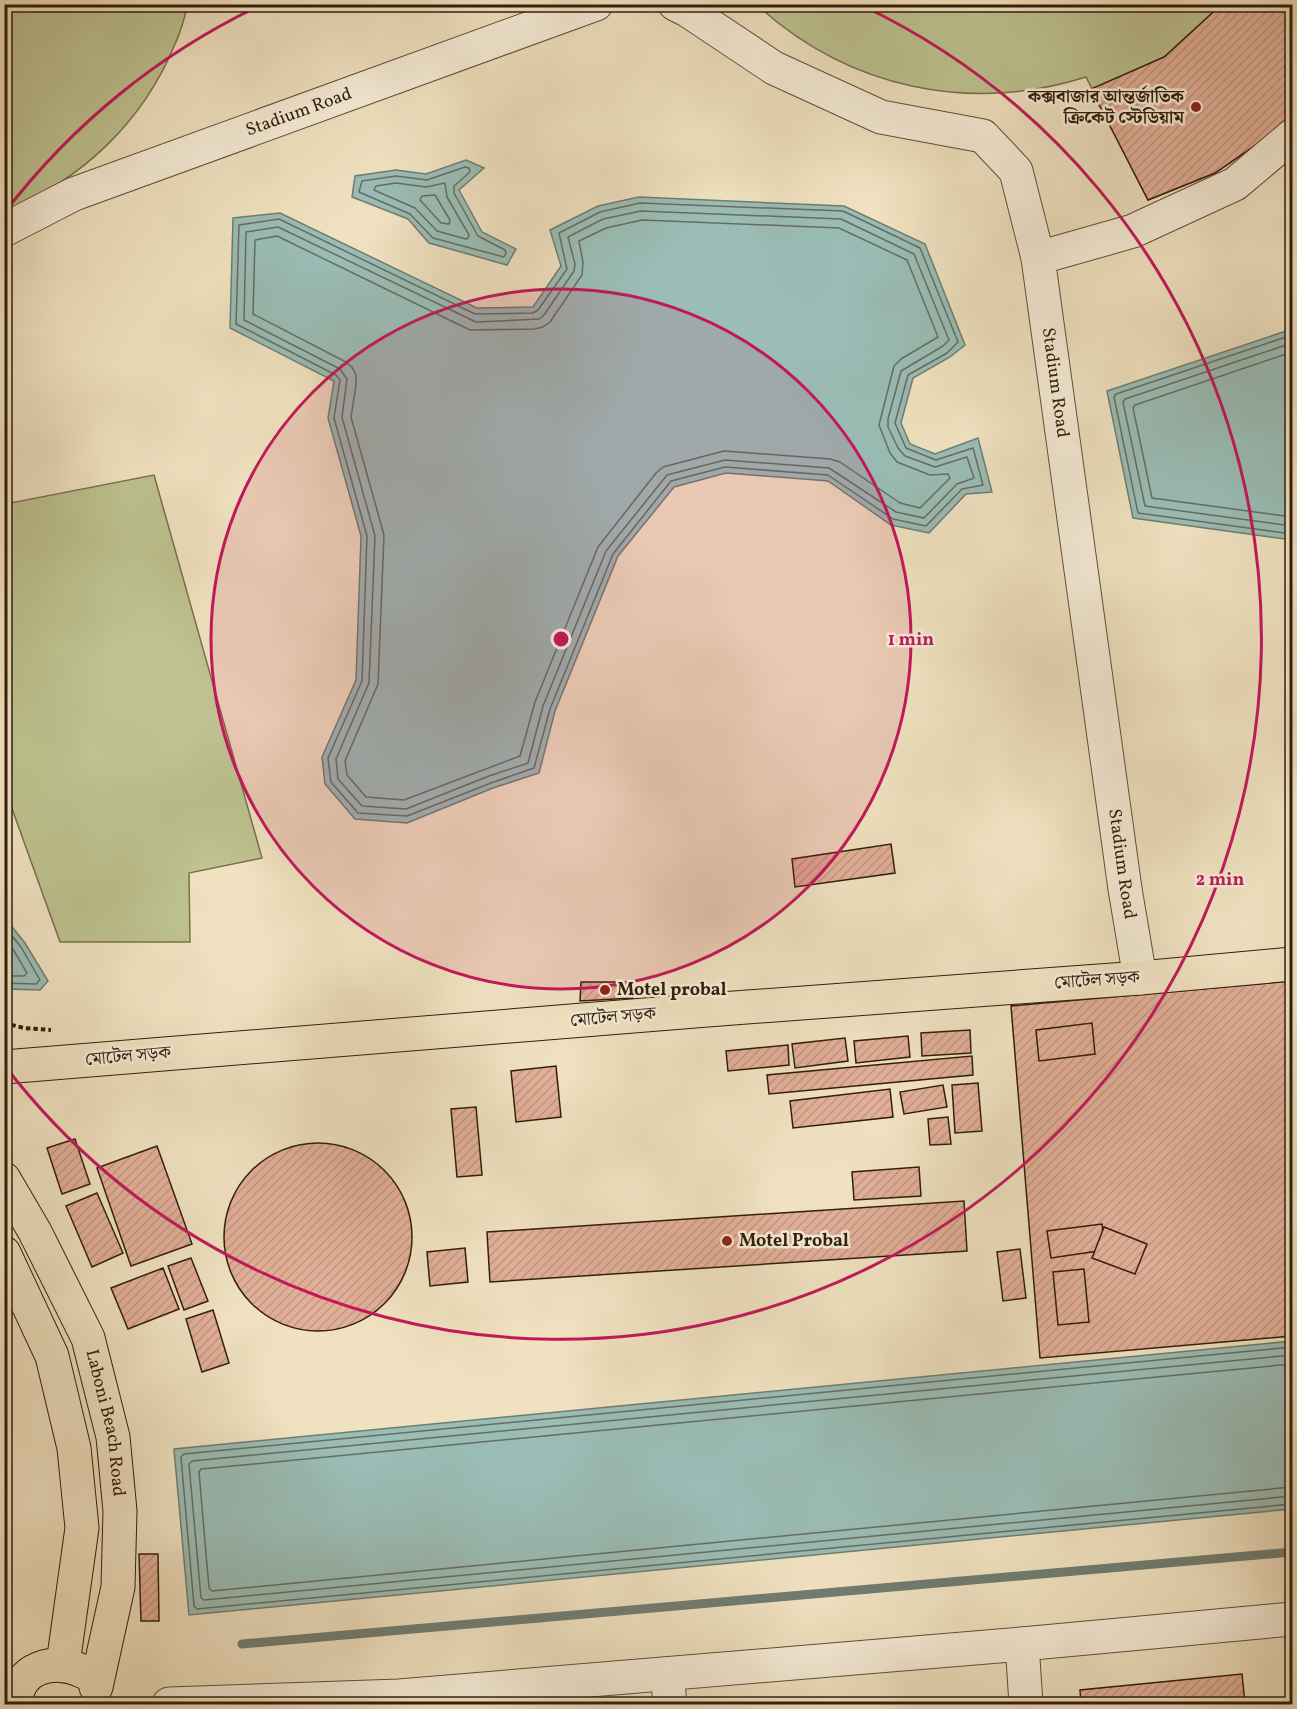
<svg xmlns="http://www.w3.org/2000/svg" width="1297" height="1709" viewBox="0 0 1297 1709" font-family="Vollkorn,'Noto Serif Bengali',serif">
<defs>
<pattern id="building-hatch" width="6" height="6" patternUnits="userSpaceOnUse" patternTransform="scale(1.5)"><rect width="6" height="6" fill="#e2af98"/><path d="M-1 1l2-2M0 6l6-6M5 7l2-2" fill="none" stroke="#c29682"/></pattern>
</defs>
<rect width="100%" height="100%" fill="#f0e2c1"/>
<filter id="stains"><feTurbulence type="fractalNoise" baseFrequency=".00333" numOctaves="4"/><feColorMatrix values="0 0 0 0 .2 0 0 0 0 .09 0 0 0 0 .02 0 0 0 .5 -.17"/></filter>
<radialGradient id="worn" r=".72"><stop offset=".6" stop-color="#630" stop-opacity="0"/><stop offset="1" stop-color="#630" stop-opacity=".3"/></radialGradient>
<g fill="#bdc290" stroke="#78704e" stroke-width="1.5">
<path d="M5,5H188C184,18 181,32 175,44C143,122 82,180 5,211Z"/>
<path d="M757,5H1292V120L1215,173L1148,200L1086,77C969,114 848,88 757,5Z"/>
<path d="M154,475L262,858L189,873L190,942H60L5,789V504Z"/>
</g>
<g fill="#9abdb6" stroke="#707d72" stroke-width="1.5">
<path d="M466,160L484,168L459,190L482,232L516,249L507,265L429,243L408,219L352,197L355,176L396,170L426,174Z"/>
<path d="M639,197L844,206L925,244L965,345L950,357L913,378L901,423L910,444L935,454L978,438L992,492L966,494L929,533L891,525L828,481L726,473L674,487L618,556L555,711L539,773L493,788L407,823L355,819L325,784L322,757L356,680L361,536L328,418L334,381L230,328L233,218L280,213L477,308L533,307L561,266L550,230L598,206Z"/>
<path d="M1292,329V540L1133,518L1107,391Z"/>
<path d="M4,917L25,943L48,981L40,990L5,989Z"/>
<path d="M1292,1341V1509L189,1615L174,1449Z"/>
</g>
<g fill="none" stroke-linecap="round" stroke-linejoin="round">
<g stroke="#666d60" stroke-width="1.5">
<path d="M465,167L469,168L470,172L454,186V193L478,236L505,250L506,253L504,257L433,238L410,214L359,192L362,181L396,176L427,180Z"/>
<path d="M396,183L426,187L445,183L447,197L469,235L468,238L466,239L437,231L415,208L374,190L376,186Z"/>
<path d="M435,195L450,220L449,224L441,223L420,200L422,196Z"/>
<path d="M640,203L843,211L920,248L958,342L947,353L908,375L895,423L906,448L936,460L973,448L983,485L962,489L926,526L893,519L828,475L725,467L671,481L613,554L550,709L534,768L491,783L407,816L358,813L331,782L328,758L362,681L367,536L334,418L340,380L336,375L236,324L239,225L279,219L475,314L533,313L538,310L567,269L559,233L600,212Z"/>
<path d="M641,211L841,219L914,254L949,340L943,346L901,371L888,419V427L898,448L905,456L935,467L967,457L974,478L957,484L924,518L896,512L829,468L725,460L667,475L606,551L543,706L528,763L489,776L406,809L362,806L338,779L336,759L369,683L375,536L342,417L347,379L340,369L244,320L246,232L278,227L476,322L539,319L544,315L574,271L575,264L568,237L603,219Z"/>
<path d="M642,220L839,228L907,260L938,337L901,359L894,366L879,425L890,453L897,462L930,475L948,474L950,478L920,508L900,503L840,462L830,459L724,451L663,467L656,473L598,547L535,702L520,756L404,800L366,797L347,775L345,761L378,684L384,535L351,417L356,385V375L352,367L344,361L253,314L255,240L277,236L470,330L534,329L543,327L550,322L582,275L583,262L579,241L606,228Z"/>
<path d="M1292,335L1116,394L1114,397L1138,513L1292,534"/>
<path d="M1292,343L1125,399L1123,402L1145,506L1292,526"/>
<path d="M1292,352L1135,405L1133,408L1152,498L1292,517"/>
<path d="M4,926L21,947L40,980L36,984L4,983"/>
<path d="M4,939L14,951L27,973L24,976H4"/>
<path d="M1292,1347L184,1454L181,1457L194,1606L197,1609L1292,1504"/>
<path d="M1292,1355L192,1461L189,1464L201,1598L204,1600L1292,1496"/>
<path d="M1292,1364L201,1469L199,1472L209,1588L212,1591L1292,1487"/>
</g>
<path stroke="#707d72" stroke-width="9" d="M242,1644L1292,1552"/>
</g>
<g fill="url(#building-hatch)" stroke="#321d0b" stroke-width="1.5">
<path d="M1222,4H1292V120L1215,173L1148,200L1091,89L1164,57Z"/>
<path d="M891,844L895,873L795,887L792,859Z"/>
<path d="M1292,981V1336L1040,1358L1011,1006Z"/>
<path d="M581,982H625L633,998L580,1001Z"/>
<path d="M1092,1023L1095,1054L1039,1061L1036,1030Z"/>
<path d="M970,1030L971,1053L922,1056L921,1033Z"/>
<path d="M908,1036L910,1057L856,1063L854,1041Z"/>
<path d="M845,1038L848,1061L795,1068L792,1044Z"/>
<path d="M788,1045L789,1065L728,1071L726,1051Z"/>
<path d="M972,1056L973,1075L769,1094L767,1075Z"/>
<path d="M556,1066L561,1117L516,1122L511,1071Z"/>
<path d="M978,1083L982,1131L955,1133L952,1085Z"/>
<path d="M943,1085L947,1107L904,1114L900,1092Z"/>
<path d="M890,1089L893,1117L793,1128L790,1101Z"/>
<path d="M476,1107L482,1175L457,1177L451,1109Z"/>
<path d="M948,1117L951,1144L930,1145L928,1119Z"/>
<path d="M75,1139L90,1184L62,1194L47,1148Z"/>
<circle cx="318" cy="1237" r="94"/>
<path d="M157,1146L192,1244L131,1266L97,1168Z"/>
<path d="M919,1167L921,1196L854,1200L852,1172Z"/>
<path d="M97,1193L123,1253L92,1267L66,1206Z"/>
<path d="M964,1201L967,1251L490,1282L487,1232Z"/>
<path d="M1102,1224L1105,1250L1051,1258L1047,1231Z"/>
<path d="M1104,1227L1147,1244L1135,1274L1092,1258Z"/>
<path d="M465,1248L468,1282L430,1286L427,1252Z"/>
<path d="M1020,1249L1026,1298L1003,1301L997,1252Z"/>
<path d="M191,1258L208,1301L184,1310L168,1266Z"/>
<path d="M163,1268L179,1309L128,1329L111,1288Z"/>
<path d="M1084,1269L1089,1322L1058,1325L1053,1272Z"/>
<path d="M213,1310L229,1363L202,1372L186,1319Z"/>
<path d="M139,1554H158L159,1621H141Z"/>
<path d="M1242,1674L1245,1704H1081L1080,1690Z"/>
</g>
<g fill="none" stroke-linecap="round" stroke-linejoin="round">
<defs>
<g id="minor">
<path id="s1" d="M675,4L687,10L774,68L881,117L983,136L1016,171L1038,258L1125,889L1140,978"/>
<path id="s2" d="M4,230L74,194L596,4"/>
<path d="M1038,258L1133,231L1235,184L1292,136"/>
<path d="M1022,1644L1026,1704"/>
<path d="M667,1674L670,1704"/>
<path d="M169,1704L399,1696L1022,1644L1292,1619"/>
</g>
<g id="highway">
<path d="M4,1067L707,1010L1140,978L1292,964"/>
<path id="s3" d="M4,1179L35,1232L88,1338L113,1437L120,1511L118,1587L96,1687"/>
<path d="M4,1253L52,1356L74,1448L82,1528L63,1664"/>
<path d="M16,1704C16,1667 55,1657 84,1672"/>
</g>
</defs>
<use href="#minor" stroke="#624e38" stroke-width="35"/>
<use href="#highway" stroke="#321d0b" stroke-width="35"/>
<path stroke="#321d0b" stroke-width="4" stroke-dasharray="4.5 3" stroke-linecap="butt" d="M4,1023L24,1028L51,1030"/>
<use href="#minor" stroke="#f5ecd7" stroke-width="33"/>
<use href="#highway" stroke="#f0e2c1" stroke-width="33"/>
</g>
<circle cx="561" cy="639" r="350" fill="#c2185b" fill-opacity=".12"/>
<g fill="none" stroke="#c2185b" stroke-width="3">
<circle cx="561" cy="639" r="350"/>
<path d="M5 212A701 701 0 0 1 259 6M863 6A701 701 0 1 1 5 1066"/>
</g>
<g fill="#8f2418" stroke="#f5ecd7" stroke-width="2">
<circle cx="1196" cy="107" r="6"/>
<circle cx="605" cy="990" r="6"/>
<circle cx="727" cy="1241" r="6"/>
</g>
<g text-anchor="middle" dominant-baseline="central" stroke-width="5" stroke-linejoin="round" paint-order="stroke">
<g font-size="18" font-weight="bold" fill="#321d0b" stroke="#f5ecd7" text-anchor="start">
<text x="1184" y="97" text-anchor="end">কক্সবাজার আন্তর্জাতিক<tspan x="1184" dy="21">ক্রিকেট স্টেডিয়াম</tspan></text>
<text x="617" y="990">Motel probal</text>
<text x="739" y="1241">Motel Probal</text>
</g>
<g font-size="18" fill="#321d0b" stroke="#f5ecd7">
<text stroke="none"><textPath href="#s2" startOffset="318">Stadium Road</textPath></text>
<text stroke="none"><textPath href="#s1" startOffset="603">Stadium Road</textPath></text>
<text stroke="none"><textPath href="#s1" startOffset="1089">Stadium Road</textPath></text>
<text transform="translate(1097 981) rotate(-4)">মোটেল সড়ক</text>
<text transform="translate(613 1018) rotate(-5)">মোটেল সড়ক</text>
<text transform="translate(128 1057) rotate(-5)">মোটেল সড়ক</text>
<text stroke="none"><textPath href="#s3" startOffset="267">Laboni Beach Road</textPath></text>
</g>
</g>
<circle cx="561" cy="639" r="9" fill="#c2185b" stroke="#f5ecd7" stroke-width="3"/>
<g font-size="18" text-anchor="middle" font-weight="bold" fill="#c2185b" stroke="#f5ecd7" stroke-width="5" stroke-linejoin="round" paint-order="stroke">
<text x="911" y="645">1 min</text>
<text x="1220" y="885">2 min</text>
</g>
<rect width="1297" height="1709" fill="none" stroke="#f0e2c1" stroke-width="24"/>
<rect x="6" y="6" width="1285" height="1697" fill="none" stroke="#321d0b" stroke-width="3"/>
<rect x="12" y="12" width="1273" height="1685" fill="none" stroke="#321d0b" stroke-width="1.5"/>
<rect width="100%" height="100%" filter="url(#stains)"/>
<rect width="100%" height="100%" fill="url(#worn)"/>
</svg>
